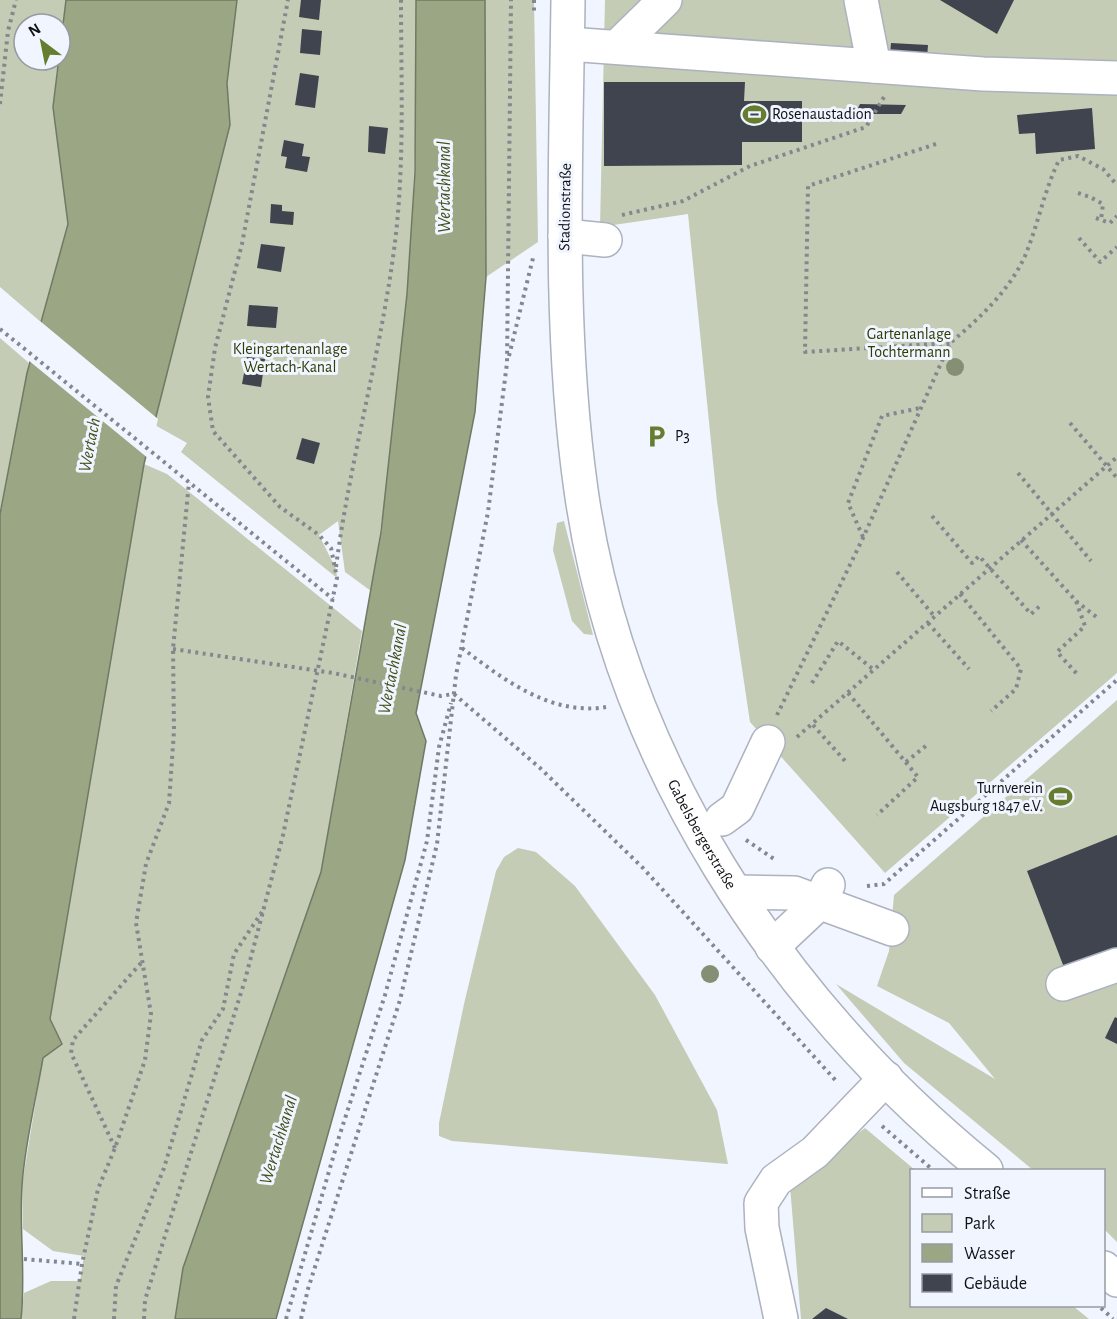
<svg xmlns="http://www.w3.org/2000/svg" width="1117" height="1319" viewBox="0 0 1117 1319" font-family="'Alegreya Sans',sans-serif">
<rect width="100%" height="100%" fill="#f0f5ff"/>
<g fill="#c4ccb5">
<path d="M0,0H66L60,47V24H24V60H58L53,107L68,224L42,323L0,287Z"/>
<path d="M237,0H416C415,58 417,116 414,173C409,313 393,453 371,591L345,572L338,521L319,535L336,569L337,578L181,452L187,443L153,424L230,125L227,83Z"/>
<path d="M485,0H534L538,242L486,277Z"/>
<path d="M605,0H1117V673L885,873L750,722L717,501L688,214L600,227Z"/>
<path d="M0,338L29,363L0,511Z"/>
<path d="M144,464L167,474L362,631L321,872L183,1268L175,1319H21L24,1293L51,1281H80L84,1256L53,1251L23,1229L22,1185L43,1057L62,1044L50,1019Z"/>
<path d="M564,521L593,635L584,634L572,621L553,550L557,523Z"/>
<path d="M1117,700V1242L1104,1229V1170H1033L904,1063L836,984L995,1079L949,1023L877,986L889,951L894,895Z"/>
<path d="M518,848L536,852L575,886L655,995L717,1110L728,1164L452,1141L439,1136V1123L464,1004L496,871L504,857Z"/>
<path d="M865,1128L915,1170H912V1306H1073L1089,1319H801L790,1186Z"/>
</g>
<g fill="#9aa684" stroke="#707963" stroke-width="1.5">
<path d="M66,0H237L227,83L230,125L144,464L50,1019L62,1044L43,1058C36,1099 25,1143 22,1185C19,1230 26,1275 21,1319H0V514L27,373L68,224L53,107Z"/>
<path d="M416,0H485L486,277L475,412L416,713L426,741L405,860L276,1319H175L183,1268L321,872L381,532L407,294L415,172Z"/>
</g>
<path fill="#f0f5ff" d="M40,321L158,419L149,459L28,360Z"/>
<g fill="#3f444e">
<path d="M301,0H321L319,20L299,17Z"/>
<path d="M940,0H1014L997,34Z"/>
<path d="M302,29L322,31L320,55L300,53Z"/>
<path d="M891,43L928,45L927,58L890,54Z"/>
<path d="M300,73L319,76L315,108L295,105Z"/>
<path d="M604,82H745L744,101H802V142H742V165L604,166Z"/>
<path d="M860,104L906,105L901,114H855Z"/>
<path d="M1092,108L1095,149L1036,154L1035,133L1019,134L1017,115Z"/>
<path d="M369,126L388,128L385,154L368,152Z"/>
<path d="M284,140L304,144L302,156L310,157L307,172L285,168L287,157L281,156Z"/>
<path d="M271,204L282,205V211L294,212L293,225L270,223Z"/>
<path d="M261,244L285,247L281,272L257,268Z"/>
<path d="M249,305L278,307L276,328L247,326Z"/>
<path d="M247,357L265,359L261,387L242,384Z"/>
<path d="M302,438L320,443L314,464L296,459Z"/>
<path d="M1117,835V948L1065,970L1027,871Z"/>
<path d="M1115,1017L1117,1018V1044L1105,1038Z"/>
<path d="M826,1308L848,1319H812Z"/>
</g>
<g fill="none" stroke-linecap="round" stroke-linejoin="round">
<defs>
<g id="minor">
<path id="s1" d="M568,0C566,163 558,327 581,490C619,759 778,1001 986,1170"/>
<path d="M861,0L874,66"/>
<path d="M568,44L983,74L1117,78"/>
<path d="M617,47L665,0"/>
<path d="M565,236L605,240"/>
<path d="M722,819L737,808L768,742"/>
<path d="M736,892L794,893L892,929"/>
<path d="M772,947L820,902L828,885"/>
<path d="M1063,984L1117,965"/>
<path d="M1104,1268L1117,1280"/>
<path d="M781,1319L762,1228L761,1203L776,1180L815,1152L886,1078"/>
</g>
</defs>
<use href="#minor" stroke="#acb2be" stroke-width="36"/>
<g stroke="#83878e" stroke-width="4" stroke-dasharray="3 4.5" stroke-linecap="butt">
<path d="M534,0V14"/>
<path d="M0,104L8,31L16,0"/>
<path d="M936,144L808,186L805,352L950,343"/>
<path d="M1078,193L1090,197L1103,204L1101,220"/>
<path d="M622,215L683,201L750,166L866,127L884,97"/>
<path d="M1096,218L1110,223L1117,216"/>
<path d="M1079,238L1100,262L1117,247"/>
<path d="M0,329L333,599"/>
<path d="M509,356L533,258"/>
<path d="M1070,423L1117,478"/>
<path d="M1018,473L1091,561"/>
<path d="M932,516L972,563L979,556L1031,614L1042,604"/>
<path d="M863,537L848,503L882,416L920,408"/>
<path d="M1021,540L1076,601L1085,626L1057,652L1078,675"/>
<path d="M336,567C350,460 380,356 394,250C405,167 401,83 401,0"/>
<path d="M897,572L935,617"/>
<path d="M960,594L1021,669L1016,689L991,711"/>
<path d="M1076,601L1099,619"/>
<path d="M928,623L969,669"/>
<path d="M462,648C504,680 551,716 606,707"/>
<path d="M173,649L333,673L441,696L453,694"/>
<path d="M812,683L838,641L874,670"/>
<path d="M848,693L918,777L877,815"/>
<path d="M454,694L540,768L643,868L838,1083"/>
<path d="M777,715L863,538L950,343C979,319 1009,291 1025,256C1038,225 1044,191 1059,160L1078,156L1103,169L1117,185"/>
<path d="M813,725L845,761"/>
<path d="M797,737L1117,457"/>
<path d="M906,762L927,745"/>
<path d="M746,840L777,861"/>
<path d="M867,886L884,884L1117,680"/>
<path d="M882,1126L933,1170"/>
<path d="M115,1148L71,1053L73,1040L141,963"/>
<path d="M24,1259L82,1264"/>
<path d="M1101,1308L1113,1319"/>
<path d="M74,1319L82,1264L98,1189L115,1148L145,1060L151,1014L136,923L146,864L169,803L174,731L173,649L189,482"/>
<path d="M114,1319L116,1286L164,1168L202,1040L223,1009L234,954L262,912"/>
<path d="M144,1319L145,1300L245,980L283,835L337,578L331,548L319,535L280,507L213,431L208,397L215,348L242,244L288,0"/>
<path d="M286,1319L339,1137L385,995L427,841L439,747L451,703"/>
<path d="M301,1319L308,1289L400,1000L437,844L456,675L488,512L507,363L511,0"/>
</g>
<use href="#minor" stroke="#fff" stroke-width="33"/>
</g>
<g fill="#858f74">
<circle cx="955" cy="367" r="9"/>
<circle cx="710" cy="974" r="9"/>
</g>
<defs>
<symbol id="stadium-bare" viewBox="-9 -9 18 18"><path d="M0-5a6.5 5 0 1 0 0 10a6.5 5 0 1 0 0-10ZM-3.5-1.8h7v3.6h-7Z" fill="#667c2e" stroke="#f0f5ff" stroke-width="2.5" paint-order="stroke"/></symbol>
<symbol id="parking-bare" viewBox="-9 -9 18 18"><path d="M-3.5-5.5H1a3.5 3.5 0 0 1 0 7H-1V5.5H-3.5ZM-1-3.4V-.6H.8a1.4 1.4 0 0 0 0-2.8Z" fill="#667c2e" stroke="#f0f5ff" stroke-width="2.5" paint-order="stroke"/></symbol>
</defs>
<g fill-rule="evenodd">
<use href="#stadium-bare" x="738" y="98" width="33" height="33"/>
<use href="#parking-bare" x="640" y="420" width="33" height="33"/>
<use href="#stadium-bare" x="1044" y="780" width="33" height="33"/>
</g>
<g text-anchor="middle" dominant-baseline="central" stroke-width="6" stroke-linejoin="round" paint-order="stroke">
<g font-size="16" fill="#0f1115" stroke="#f0f5ff" text-anchor="start">
<text x="772" y="114">Rosenaustadion</text>
<text x="675" y="436">P3</text>
<text x="1043" y="788" text-anchor="end">Turnverein<tspan x="1043" dy="18">Augsburg 1847 e.V.</tspan></text>
</g>
<g font-size="16" fill="#0f1115" stroke="#f0f5ff">
<text transform="translate(565 207) rotate(-89)">Stadionstraße</text>
<text stroke="none"><textPath href="#s1" startOffset="858">Gabelsbergerstraße</textPath></text>
</g>
<g font-size="16" fill="#2e3c03" stroke="#f0f5ff">
<text x="909" y="334">Gartenanlage<tspan x="909" dy="18">Tochtermann</tspan></text>
<text x="290" y="349">Kleingartenanlage<tspan x="290" dy="18">Wertach-Kanal</tspan></text>
</g>
<g font-size="18" font-style="italic" fill="#42521c" stroke="#f0f5ff">
<text transform="translate(445 187) rotate(-90)">Wertachkanal</text>
<text transform="translate(90 445) rotate(-79)">Wertach</text>
<text transform="translate(393 669) rotate(-79)">Wertachkanal</text>
<text transform="translate(279 1140) rotate(-73)">Wertachkanal</text>
</g>
</g>
<rect x="910" y="1169" width="195" height="138" fill="#f0f5ff" stroke="#969aa1" stroke-width="1.5"/>
<rect x="922" y="1188" width="30" height="9" fill="#ffffff" stroke="#969aa1" stroke-width="1.5"/>
<text x="964" y="1199" font-size="18" fill="#0f1115">Straße</text>
<rect x="922" y="1214" width="30" height="18" fill="#c4ccb5" stroke="#969aa1" stroke-width="1.5"/>
<text x="964" y="1229" font-size="18" fill="#0f1115">Park</text>
<rect x="922" y="1244" width="30" height="18" fill="#9aa684" stroke="#969aa1" stroke-width="1.5"/>
<text x="964" y="1259" font-size="18" fill="#0f1115">Wasser</text>
<rect x="922" y="1274" width="30" height="18" fill="#3f444e" stroke="#969aa1" stroke-width="1.5"/>
<text x="964" y="1289" font-size="18" fill="#0f1115">Gebäude</text>
<g transform="translate(42 42) rotate(328)"><circle r="28" fill="#f0f5ff" stroke="#969aa1" stroke-width="1.5"/>
<path d="M0-4.5L10 22L0 15L-10 22Z" fill="#667c2e"/>
<text y="-9" font-size="16" font-weight="bold" text-anchor="middle" fill="#0f1115">N</text>
</g>
</svg>
